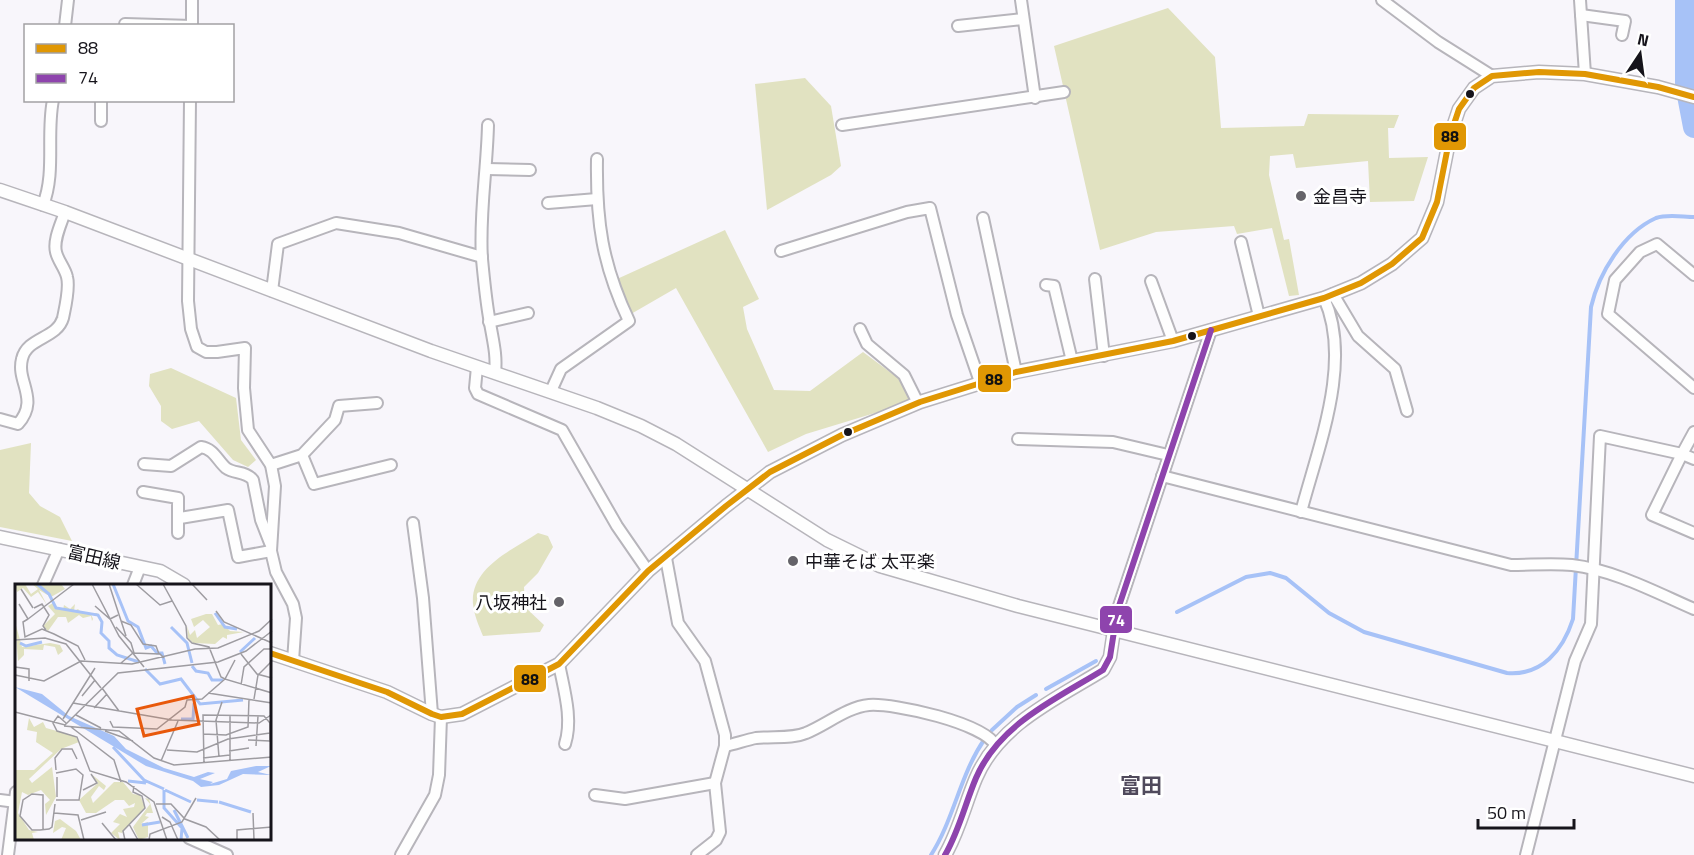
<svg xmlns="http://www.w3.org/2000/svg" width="1694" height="855" viewBox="0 0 1694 855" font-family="'Titillium Web','Noto Sans JP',sans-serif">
<rect width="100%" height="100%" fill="#f8f6fb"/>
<g fill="#e1e2c1">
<path d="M1168,8L1215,57L1221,128L1304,126L1308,114L1399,115L1394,128H1388L1389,158L1428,157L1414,201L1370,202L1368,161L1296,168L1293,154L1270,156L1269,175L1284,240L1289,239L1299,295L1289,296L1272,228L1237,234L1234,226L1156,232L1100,250L1054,46Z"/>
<path d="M805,78L831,106L841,166L831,175L767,210L755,84Z"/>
<path d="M725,230L759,299L743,307L747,329L774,390L810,391L863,352L902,381L911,402L806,434L768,452L676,288L631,314L617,279Z"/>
<path d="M171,368L236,398L241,440L256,460L248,467L233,460L199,421L172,429L161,421V406L149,386L150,374Z"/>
<path d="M31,443L29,493L40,506L60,517L72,541L0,527V450Z"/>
<path d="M538,533L548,536L553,547L538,573L524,587L525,607L544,625L540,632L483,636C479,626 474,615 473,604C470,568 512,550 538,533Z"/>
</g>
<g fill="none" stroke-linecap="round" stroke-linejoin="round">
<g stroke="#a7c2f7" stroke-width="4">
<path d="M1177,612L1246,577L1270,573L1286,578L1329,613L1364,632L1507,673C1542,676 1563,650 1573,619L1591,307C1599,273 1623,233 1656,218C1667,214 1683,217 1694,217"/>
<path d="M1046,689L1096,661"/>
<path d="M992,730L1017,707L1036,695"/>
<path d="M931,855C954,819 960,775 984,740"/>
</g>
<path stroke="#a7c2f7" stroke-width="22" d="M1686,0V85L1694,127"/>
<defs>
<g id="minor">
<path d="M1021,0L1035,98"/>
<path d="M1382,0L1438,42L1492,76"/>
<path d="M1580,0L1585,74"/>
<path d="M1581,15L1625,21L1622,35"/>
<path d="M125,24L192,26V0"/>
<path d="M65,26L68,0"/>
<path d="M958,26L1023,19"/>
<path d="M190,100L188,301L191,329L197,347L206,352H217L245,348L244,388L248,430L271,465L275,486L271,551L276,572L293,604L296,618L293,661"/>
<path d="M101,121V100"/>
<path d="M488,125C487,170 479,215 482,259C484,280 486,302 490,323C493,341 497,355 495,373"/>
<path d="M842,125L1064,92"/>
<path d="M487,169L530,170"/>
<path d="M548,203L597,199"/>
<path d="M43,205C56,172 46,135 53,100"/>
<path d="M983,218L1016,372"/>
<path d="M1241,242L1259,316"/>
<path d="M781,251L907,212L930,208L957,315L980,382"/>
<path d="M1694,275L1657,244L1640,252L1615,280L1608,314L1694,388"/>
<path d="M1095,279L1104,356"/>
<path d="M1151,281L1173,341"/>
<path d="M1046,285L1054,286L1072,361"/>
<path d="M272,291L278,244L336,223L399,233L482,257"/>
<path d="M1333,294L1358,336L1395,369L1407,411"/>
<path d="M489,322L528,313"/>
<path d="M860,329L867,344L904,375L918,403"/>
<path d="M477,367L475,388L478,394L562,430L617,526L648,571"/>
<path d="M551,391L561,369L629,321C602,264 596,221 597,159"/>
<path d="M0,419L18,424C40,399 16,382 22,359C27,337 57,339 63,318C65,308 70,288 67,277C65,268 58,261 56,252C53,240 61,224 65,212"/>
<path d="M1018,439L1113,442L1168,455"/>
<path d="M302,455L314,484L391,465"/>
<path d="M1694,459L1682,454L1652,515L1694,533"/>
<path d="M144,464L171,466L201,447C214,449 217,460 226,468C234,474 246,471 253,480L261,520L270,543"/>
<path d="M271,465L302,455L335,420L339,406L377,403"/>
<path d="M1162,476L1511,565C1531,565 1552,563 1572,565C1614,570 1655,592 1694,609"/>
<path d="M143,492L178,498V533"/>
<path d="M1301,512C1318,447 1353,362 1324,298"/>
<path d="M180,518L228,510L238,557L271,551"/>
<path d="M413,523L423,598L432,714"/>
<path d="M666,558L678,623L705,661L725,735V746L715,783L720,832L716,840L697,855"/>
<path d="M43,585L59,549"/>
<path d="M133,585L140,567"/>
<path d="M1114,630L1117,612L1211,330"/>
<path d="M559,664C564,690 573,719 565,744"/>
<path d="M725,746C735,744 746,740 756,738C772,736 792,739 806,733C826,725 847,707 869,705C894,703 985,723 996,746"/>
<path d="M595,795L625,799L715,783"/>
<path d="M0,800L16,802"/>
<path d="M189,838L227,855"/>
<path d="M8,855L16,792"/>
<path d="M401,855L435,795L439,775L441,717"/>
<path d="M1526,855L1575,661L1591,624L1600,436L1682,454L1694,432"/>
</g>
<g id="tertiary">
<path d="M0,190L65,212L431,351L597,408L641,426L676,444L827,540L880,566L1018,606L1694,776"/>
<path d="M0,537L160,571L184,585"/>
<path d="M270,653L387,692L432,714L441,717L462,714L559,664L648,571L726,506L770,472L842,435L920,402L1016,372L1173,341L1324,298L1361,283L1392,264L1422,238L1437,202L1450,136L1459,109L1474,88L1492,76L1539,72L1585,74L1658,87L1694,97"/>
<path d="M945,855C959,831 965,804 976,778C999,724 1056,699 1103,670L1110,657L1114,630"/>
</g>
</defs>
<use href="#minor" stroke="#b7b5bb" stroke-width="14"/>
<use href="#tertiary" stroke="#b7b5bb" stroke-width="15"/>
<use href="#minor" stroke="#fefefe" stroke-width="10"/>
<use href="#tertiary" stroke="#fefefe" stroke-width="12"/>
<defs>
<path id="bus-1" d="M270,653L387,692L432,714L441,717L462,714L559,664L648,571L726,506L770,472L842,435L920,402L1016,372L1173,341L1324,298L1361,283L1392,264L1422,238L1437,202L1450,136L1459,109L1474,88L1492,76L1539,72L1585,74L1658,87L1694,97"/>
<path id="bus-2" d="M945,855C959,831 965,804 976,778C999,724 1056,699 1103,670L1110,657L1117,612L1211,330"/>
</defs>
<use href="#bus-1" stroke="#fff" stroke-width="10"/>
<use href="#bus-2" stroke="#fff" stroke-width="10"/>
<use href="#bus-1" stroke="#e09703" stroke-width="6"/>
<use href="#bus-2" stroke="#8e44ad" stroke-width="6"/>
</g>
<g fill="#16141b" stroke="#fff" stroke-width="2">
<circle cx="1470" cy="94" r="5"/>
<circle cx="1192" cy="336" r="5"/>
<circle cx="848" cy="432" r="5"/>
</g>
<g fill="#656369" stroke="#fff" stroke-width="2">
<circle cx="1301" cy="196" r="6"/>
<circle cx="793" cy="561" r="6"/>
<circle cx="559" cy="602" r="6"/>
</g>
<g text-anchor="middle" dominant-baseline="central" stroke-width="6" stroke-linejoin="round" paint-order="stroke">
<g font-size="18" fill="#16141b" stroke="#fff" text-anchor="start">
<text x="1313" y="196">金昌寺</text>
<text x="805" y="561">中華そば 太平楽</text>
<text x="547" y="602" text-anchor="end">八坂神社</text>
</g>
<g font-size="18" fill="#16141b" stroke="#fff">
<text transform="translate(94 557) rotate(13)">富田線</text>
</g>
<g font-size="21" font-weight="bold" fill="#504a5c" stroke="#fff">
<text x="1141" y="785">富田</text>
</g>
</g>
<g transform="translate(15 584)">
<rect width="256" height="256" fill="#f8f6fb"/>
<path d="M0,0H10L16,10L23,5L17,0H46L50,5L36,13L24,6L32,21L23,8L16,13L8,4L2,8ZM38,19L40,24L48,26L49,21L55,25L60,20L59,27L63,25L67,29H82L85,33L76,30L78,35L77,37L76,32L68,34L64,31L53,39L51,33H43L33,47L28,42L40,30L33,22ZM191,30H197L203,41L208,40L215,47L229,48L212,51V55L208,53L200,60L178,59L173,54L172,42L175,51L180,46L182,54L195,43L188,36L179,43L176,35ZM0,38L7,63L35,59L45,61L48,67L43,71L40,63L29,61L28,66L9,65V71L3,77ZM14,134L19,143L28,138L31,144L60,152L64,158L46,165L14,195L17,199L37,183L41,213L31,231L30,220L35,216L26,206L13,211L7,208L3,229L14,246L23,248L17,249L19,256H0V186H19L38,169L21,158L22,148L12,146ZM75,189L91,202L89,206L84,202L76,213L78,219L99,198H108L118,210L125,211L130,223L107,249L103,248L105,256L96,249L105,240L98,238L105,230L112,233L108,225L119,223L120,219L114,222L109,216H100L81,229H71L64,216L83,199ZM130,214L134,215L138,229H132L130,232L134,233L126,240L133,238V253L124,256L118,243L135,220ZM45,235L61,247L66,256H46L51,244L47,243L38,249L40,237Z" fill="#e1e2c1"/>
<path d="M0,103L27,110L54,132L99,152L111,165L149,184L179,193L193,188L200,189L185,195L198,198L195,200L212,195L216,187L241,182H256L243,188L256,191L228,190L204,201L186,203L178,197L131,182Z" fill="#a7c2f7"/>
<path fill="none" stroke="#a7c2f7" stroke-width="3" d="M22,0L34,10L41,24L83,31L87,38L86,49L94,57V64L102,71L124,78M98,0L113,37L123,43L131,64L136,62L142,69H147L150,80M200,29L210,43L222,45M156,43L172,59L177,79M5,59L11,62L27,58M225,68L240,54M177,82L181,87L193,89L197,96H208M130,85L145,100L166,95L185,120L228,116M166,135H178L179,119M98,163L129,196L149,205M113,197L131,199M149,206V224L167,244L166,256M150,206L176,218M182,216L203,218M204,218L236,228M159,226L173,254M127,241L145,238"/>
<path fill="none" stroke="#9e9ca1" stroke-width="1.5" d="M77,0L104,52L129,83M94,0L111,52M121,0L145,21L157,17M148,0L171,42L172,54L177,59L194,63L206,93L210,95L220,76M177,0L192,16M6,5L18,24M4,20L13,35L59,0M80,22L95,35L103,31M19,24L27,20L34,31L28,42L31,46M201,27L209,38L257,59M13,35L8,38L10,53L27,45L39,50L63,62L70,76M106,37L116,41L128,60L141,62L144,70M101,43L116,59L119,69M0,56L30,54L51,60L86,104M226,70L242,90L257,94M106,79L118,69L145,70L149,74M0,83L14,85V97M0,91L29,97L66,77L117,80L180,65L203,64L244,47L257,35M226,101L229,83L249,65H256V59M87,104L104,127M193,109L257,119M67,112L80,96M239,115L243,91L257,77M58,119L157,136L244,139L256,131M79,124L92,110M0,128L50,141L103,89L203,78L231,67L257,47M61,131L86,144M215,131V177M48,135L80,84M95,137L98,143L142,145L170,123L172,116L187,115L210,95L257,109M51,139L43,132L38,139L42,147L62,153L75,187L111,198L139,218L152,256M49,142L104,147L139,174L159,181L257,173M56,143L99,176L106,198M90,147L118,157M188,150L211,151L233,143L234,115M233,156L255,157M241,162L243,132M152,166L182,168L213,155L255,149M214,167L234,164M204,173L201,136L207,118M188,174L215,171M146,177L163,137M189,179L188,131L249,132L255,139V156M41,186L40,174L47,165H57L62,175M68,206L82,199L76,190M42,213V193M41,216H64L68,191L61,185L41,189M141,220H156L170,235L191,243L205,256M39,229L63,231L69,256M238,229L239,256M147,233L155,238L163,256M66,236L91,228M87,239L101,256M114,240L123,256M28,245V211L17,210L8,216L5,232L17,246H25L34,245L37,243L40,220M110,256L108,247L130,224L127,212L118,208L119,202M134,256L135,250L167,238L181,214M222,256V246L257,243"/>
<path fill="#e8590c" fill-opacity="0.15" stroke="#e8590c" stroke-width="3" d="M178,112L184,140L129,152L122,125Z"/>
<rect width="256" height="256" fill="none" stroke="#16141b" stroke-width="3"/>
</g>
<g stroke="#fff" stroke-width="2">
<rect x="1433" y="122" width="34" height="29" rx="6" fill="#e09703"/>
<rect x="977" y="364" width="35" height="29" rx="6" fill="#e09703"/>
<rect x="1099" y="605" width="34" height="29" rx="6" fill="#8e44ad"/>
<rect x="513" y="664" width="34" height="29" rx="6" fill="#e09703"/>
</g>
<g font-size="16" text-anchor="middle" font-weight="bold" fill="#fff">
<text x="1116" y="626">74</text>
</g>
<g font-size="16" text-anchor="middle" font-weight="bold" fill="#111">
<text x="1450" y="142">88</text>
<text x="994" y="385">88</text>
<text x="530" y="685">88</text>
</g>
<rect x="24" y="24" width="210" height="78" fill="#ffffff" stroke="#a2a1a4" stroke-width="1.5"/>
<rect x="36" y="44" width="30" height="9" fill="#e09703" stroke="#a2a1a4" stroke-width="1.5"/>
<text x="78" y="54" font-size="18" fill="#16141b">88</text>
<rect x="36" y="74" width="30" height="9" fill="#8e44ad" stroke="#a2a1a4" stroke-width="1.5"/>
<text x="78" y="84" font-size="18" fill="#16141b">74</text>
<g transform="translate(1640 54) rotate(13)" stroke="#ffffff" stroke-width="4.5" paint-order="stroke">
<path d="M0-4.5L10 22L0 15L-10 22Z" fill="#16141b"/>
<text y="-9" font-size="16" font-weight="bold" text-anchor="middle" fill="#16141b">N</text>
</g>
<path d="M1478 819v9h96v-9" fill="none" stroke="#16141b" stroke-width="3"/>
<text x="1487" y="819" font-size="18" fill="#16141b" stroke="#ffffff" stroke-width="4.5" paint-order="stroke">50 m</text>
</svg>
